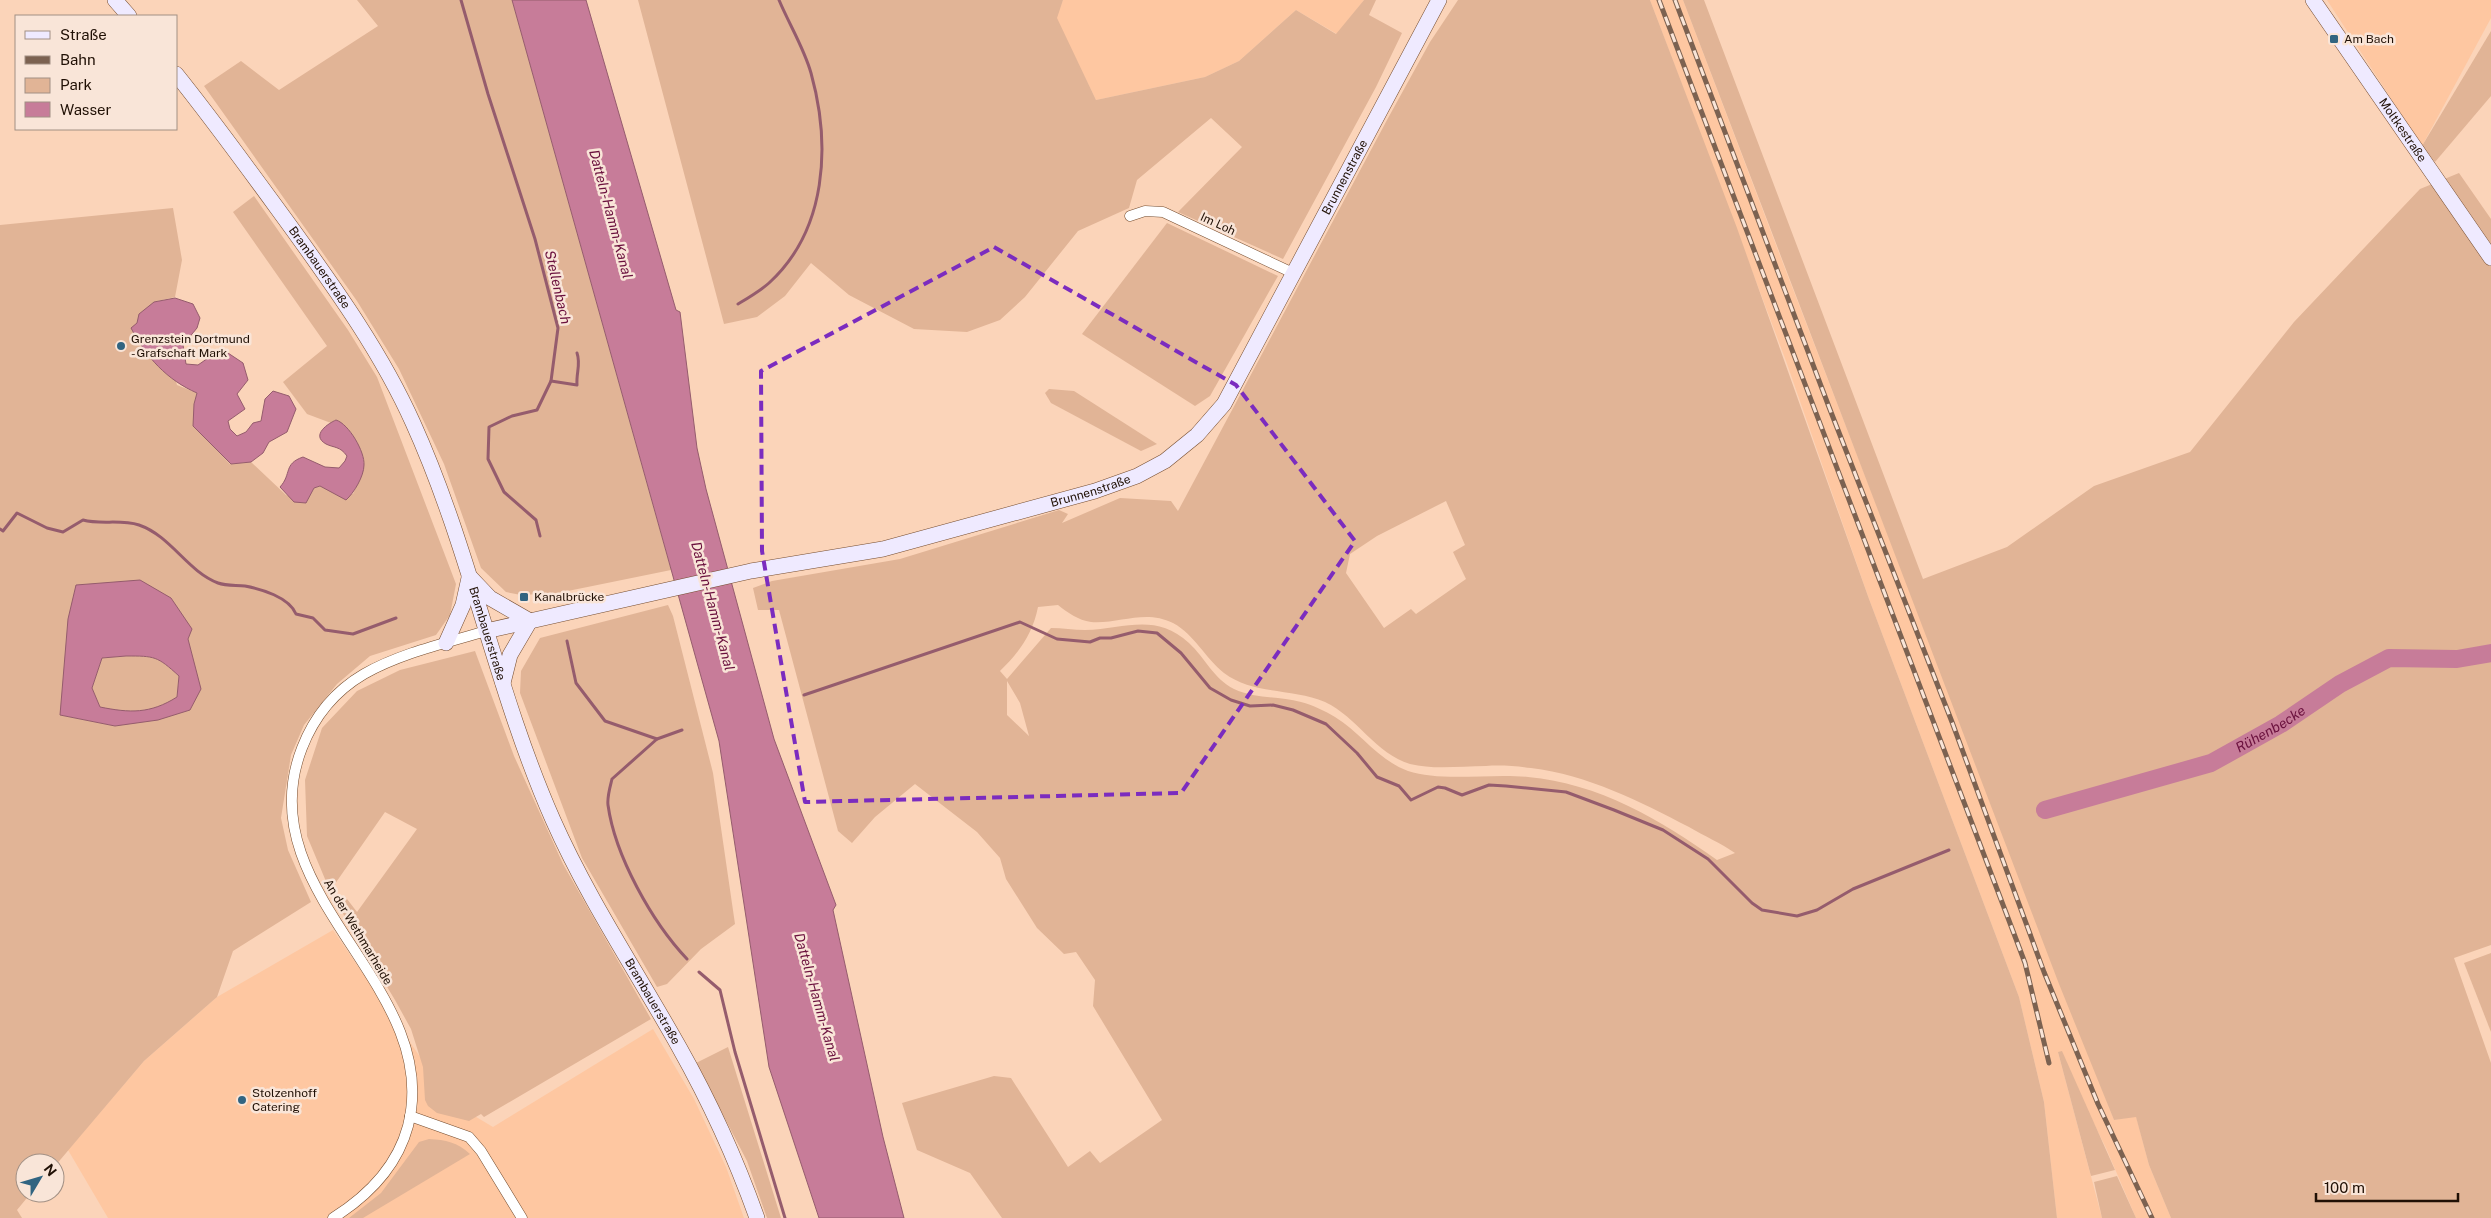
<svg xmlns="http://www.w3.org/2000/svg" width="2491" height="1218" viewBox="0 0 2491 1218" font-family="'Public Sans',sans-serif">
<rect width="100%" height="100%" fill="#fbd4b9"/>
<g fill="#fec7a1">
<path d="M1063,0H1364L1337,34L1296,10L1239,61L1205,77L1096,100L1056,18Z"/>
<path d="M1650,0H1683L1784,266L2114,1120L2136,1116L2149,1165L2171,1218H2136L2106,1148L2058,1052L2102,1218H2057L2044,1102L2019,997L1869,599L1786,361Z"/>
<path d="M2327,0H2491V18L2422,146Z"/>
<path d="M333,930L451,1102L493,1127L653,1029L694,1099L726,1167L744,1218H108L68,1150L144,1061L217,997Z"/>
</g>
<g fill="#e1b496" fill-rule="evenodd">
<path d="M357,0H512L671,570L558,593L521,595L506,592L481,568L444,464L399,369L357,301L204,86L241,61L279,90L378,26Z"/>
<path d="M638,0H1063L1057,18L1096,100L1205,77L1239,61L1296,10L1336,34L1364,0H1376L1369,15L1402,33L1376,87L1283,259L1178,212L1242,147L1211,118L1137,180L1129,208L1078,231L1025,297L1000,320L967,332L914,329L849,295L811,263L785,296L757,317L724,324Z"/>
<path d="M1458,0H1650L1737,228L1869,599L2019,997L2044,1102L2057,1218H1002L970,1173L917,1150L902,1103L994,1076L1011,1078L1068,1167L1090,1151L1100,1163L1162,1120L1093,1006L1095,980L1076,952L1064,954L1037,928L1006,879L1000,858L977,832L915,784L875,817L852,843L838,831L779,610H758L753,588L772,581L900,559L1059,510L1068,514L1062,523L1120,498L1171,501L1178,511L1387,120L1430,42ZM1446,501L1465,545L1453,552L1466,579L1416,614L1411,609L1384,628L1346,573L1350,554L1377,536ZM1058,605C1068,613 1078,620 1091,622C1120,624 1145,609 1173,623C1195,635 1205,658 1224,673C1253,695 1293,688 1325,702C1357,717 1376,754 1410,764C1434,770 1461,766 1486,766C1500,765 1516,766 1531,768C1588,775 1639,801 1689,827C1704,836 1721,843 1735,853L1717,860C1661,820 1598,783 1528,777C1493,773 1440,782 1408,771C1378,760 1361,733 1335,717C1325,711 1313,705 1301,702C1279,696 1255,699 1234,689C1214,679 1205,658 1189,643C1155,612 1125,629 1085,630C1074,630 1062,628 1051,628L1007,679L1000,671C1019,653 1033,633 1038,607ZM1007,681L1020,703L1029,736L1007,715Z"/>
<path d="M1683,0H1704L1923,579L2007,547L2094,486L2190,452L2294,322L2420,189L2459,173L2491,219V945L2454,958L2491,1063V1218H2171L2149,1165L2136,1117L2114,1120L2059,984Z"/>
<path d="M2491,31V96L2435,162L2422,146Z"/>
<path d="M254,196L348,330L377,377L456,584L450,615L436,635L370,656L337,684L304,725L291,755L281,818L288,850L311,902L233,951L217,997L144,1061L55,1166V1163H25V1193H31L17,1210L22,1218H0V225L173,208L182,260L175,297L154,302L177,385L197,393L194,404V426L230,464L251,462L286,495L306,502L314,488L321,486L353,494L361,476L336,420L331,423L307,414L283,382L327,346L233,212ZM140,580L192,629L188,639L193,659L190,710L115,726L60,715Z"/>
<path d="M1167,223L1278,276L1210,396L1195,406L1082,334Z"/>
<path d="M1049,389L1074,391L1157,444L1141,451L1051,403L1045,393Z"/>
<path d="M668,605L673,616L713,773L735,924L701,949L667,984L657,987L582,858L520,693L521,671L540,638Z"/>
<path d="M475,651L514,756L563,864L651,1019L484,1117L481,1114L469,1121L437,1113L428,1106L425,1100L423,1067L411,1029L395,1000L339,907L347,899L357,912L417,829L385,812L330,891L307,836L305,780L322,728L357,691L400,670Z"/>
<path d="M126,656C156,656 156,656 179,676L177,697C149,715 131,713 100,707L92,688L102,658Z"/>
<path d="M2491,953V1032L2464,963Z"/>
<path d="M728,1047L781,1218H767L747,1161L696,1063Z"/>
<path d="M2062,1051L2115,1170L2091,1176L2058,1052Z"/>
<path d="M429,1139C446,1140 457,1142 470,1154L363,1218H349L381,1193L419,1142Z"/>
<path d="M2117,1176L2136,1218H2102L2094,1182Z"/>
</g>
<g fill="#c77c99" stroke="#955c6d" fill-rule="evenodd">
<path d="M512,0H586L676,310L680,312L697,448L706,489L774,739L836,905L833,910L883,1137L904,1218H819L769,1067L719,741Z"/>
<path d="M175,298L193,304L200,318L197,328L183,345L186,364L198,365L211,356L225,351L243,363L248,380L237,394L245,409L228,421L230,429L237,436L246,432L253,423L261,421L265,399L273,391L289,396L296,409L287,432L269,442L263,453L251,462L231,464L193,426L194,404L197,393C167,380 146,357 131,328L137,323L139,314L154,302Z"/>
<path d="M336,420C349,424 365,452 364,465C364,476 354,493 346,500L320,486L314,488L306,503L294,502L280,487C292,474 283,464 303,457L325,467L339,468L345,461L347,456C340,446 334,448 326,444C310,435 329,423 336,420Z"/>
<path d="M140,580L171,598L192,629L188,639L201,689L190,710L158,720L115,726L60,715L68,619L76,585ZM126,656C155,656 157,656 179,676L177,697C150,714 130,713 100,707L92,688L102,658Z"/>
</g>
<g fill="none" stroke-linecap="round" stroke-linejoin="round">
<g stroke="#955c6d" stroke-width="3">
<path d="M461,0L488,94L535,239L558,328L551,381L537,410L512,416L489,427L488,459L504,492L536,520L540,536"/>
<path d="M738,304C748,298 760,291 769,283C827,230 831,145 811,73C804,48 789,24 779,0"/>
<path d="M551,381L577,385C576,373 581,364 577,353"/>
<path d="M0,529L3,531L17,513L47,528L63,532L83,520C101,525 120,519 139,525C171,536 187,571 218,583C226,586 236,585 245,586C261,589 289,597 296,614L313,618L325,630L353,634L396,618"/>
<path d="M567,641L576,683L605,721L657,739"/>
<path d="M804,695L1020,622L1057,639L1090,642L1100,638H1111L1138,631L1157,633L1181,653L1210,688L1231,700L1250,706L1273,705L1293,710L1326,724L1357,753L1377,777L1399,786L1411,800L1438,787L1445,788L1462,795L1489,785L1506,786L1566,792L1614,810L1663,830L1708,859L1752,903L1762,910L1797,916L1817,910L1853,889L1949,850"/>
<path d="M682,730L657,739L612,779C610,787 607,797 608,805C615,856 652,922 687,959"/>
<path d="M699,972L720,990L735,1052L785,1218"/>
</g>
<path stroke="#c77c99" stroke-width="18" id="s1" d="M2045,810L2211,763L2281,724L2340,684L2389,658L2457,659L2491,653"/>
<defs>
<g id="street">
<path d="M1130,216L1145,211L1163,212L1293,273"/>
<path d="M410,1116L469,1137L481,1151L522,1218"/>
<path d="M333,1218C368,1196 397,1167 408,1126C444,985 245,894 302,748C314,717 335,691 364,674C401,653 446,643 486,631"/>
</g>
<g id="secondary">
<path d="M115,0L129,16"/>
<path id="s2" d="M2313,0L2491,258"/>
<path id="s3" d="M176,74C217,125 255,178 293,230C337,291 382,354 413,423C471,551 496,691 553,820C588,899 637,972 679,1047C710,1102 736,1159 757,1218"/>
<path d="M471,578L490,598L530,621"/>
<path id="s4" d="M486,631L751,571L883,549L1095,491L1137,476L1165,461L1197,435L1224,404L1439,0"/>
<path d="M446,643L463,605L469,578"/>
<path d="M503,683L510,655L530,621"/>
</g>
</defs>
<use href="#street" stroke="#754c2e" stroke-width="11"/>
<use href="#secondary" stroke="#754c2e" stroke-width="16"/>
<use href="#street" stroke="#fff" stroke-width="10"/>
<use href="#secondary" stroke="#efeaff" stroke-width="15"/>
<defs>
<g id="rail">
<path d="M1659,0L2016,939L2025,963L2049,1063"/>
<path d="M1675,0L1829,407L1952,722L2044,972L2098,1104L2152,1218"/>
</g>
</defs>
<use href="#rail" stroke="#7c6251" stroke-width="5"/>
<use href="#rail" stroke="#f9e5d8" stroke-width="3" stroke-dasharray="9" stroke-linecap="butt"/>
</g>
<path fill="none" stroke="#7b2cbf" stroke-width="4" stroke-dasharray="10 6" stroke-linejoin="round" d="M994,247L1236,385L1355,541L1181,793L805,802L762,551L761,371Z"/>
<g fill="#316481" stroke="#f9e5d8" stroke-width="2">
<rect x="2329" y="34" width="10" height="10" rx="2.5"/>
<circle cx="121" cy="346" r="5"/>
<rect x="519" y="592" width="10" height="10" rx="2.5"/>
<circle cx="242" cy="1100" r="5"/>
</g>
<g text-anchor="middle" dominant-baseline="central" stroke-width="5" stroke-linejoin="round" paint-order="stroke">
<g font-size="12" fill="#201005" stroke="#f9e5d8" text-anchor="start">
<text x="2344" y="39">Am Bach</text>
<text x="131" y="339">Grenzstein Dortmund<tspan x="131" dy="14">- Grafschaft Mark</tspan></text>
<text x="534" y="597">Kanalbrücke</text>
<text x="252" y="1093">Stolzenhoff<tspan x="252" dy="14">Catering</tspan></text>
</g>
<g font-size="12" fill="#201005" stroke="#f9e5d8">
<text stroke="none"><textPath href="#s2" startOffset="158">Moltkestraße</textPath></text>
<text stroke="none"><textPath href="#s4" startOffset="1041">Brunnenstraße</textPath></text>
<text transform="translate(1218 224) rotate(25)">Im Loh</text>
<text stroke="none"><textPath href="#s3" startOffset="241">Brambauerstraße</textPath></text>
<text stroke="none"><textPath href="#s4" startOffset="621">Brunnenstraße</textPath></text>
<text stroke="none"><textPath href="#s3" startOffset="646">Brambauerstraße</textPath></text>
<text transform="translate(358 932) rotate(59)">An der Wethmarheide</text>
<text stroke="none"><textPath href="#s3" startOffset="1051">Brambauerstraße</textPath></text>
</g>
<g font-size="14" font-style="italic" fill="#6b113e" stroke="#f9e5d8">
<text transform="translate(611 214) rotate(75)">Datteln-Hamm-Kanal</text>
<text transform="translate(558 287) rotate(77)">Stellenbach</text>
<text transform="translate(713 606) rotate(75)">Datteln-Hamm-Kanal</text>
<text stroke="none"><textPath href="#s1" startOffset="241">Rühenbecke</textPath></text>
<text transform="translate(817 997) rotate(74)">Datteln-Hamm-Kanal</text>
</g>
</g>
<rect x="15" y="15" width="162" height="115" fill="#f9e5d8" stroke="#a29084"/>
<rect x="25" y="31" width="25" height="8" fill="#efeaff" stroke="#a29084"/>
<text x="60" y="40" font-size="15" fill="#201005">Straße</text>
<rect x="25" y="56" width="25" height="8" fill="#7c6251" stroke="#a29084"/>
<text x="60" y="65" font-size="15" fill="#201005">Bahn</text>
<rect x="25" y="78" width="25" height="15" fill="#e1b496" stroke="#a29084"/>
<text x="60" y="90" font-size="15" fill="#201005">Park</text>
<rect x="25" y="102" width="25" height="15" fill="#c77c99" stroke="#a29084"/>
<text x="60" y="115" font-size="15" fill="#201005">Wasser</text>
<g transform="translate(40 1178) rotate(52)"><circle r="24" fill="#f9e5d8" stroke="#a29084"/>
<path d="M0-4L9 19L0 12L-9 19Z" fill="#316481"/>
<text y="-8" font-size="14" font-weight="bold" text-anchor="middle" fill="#201005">N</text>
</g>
<path d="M2316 1193v8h142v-8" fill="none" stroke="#201005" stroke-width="2.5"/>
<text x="2324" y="1193" font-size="15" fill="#201005" stroke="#f9e5d8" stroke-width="4" paint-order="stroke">100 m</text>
</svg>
